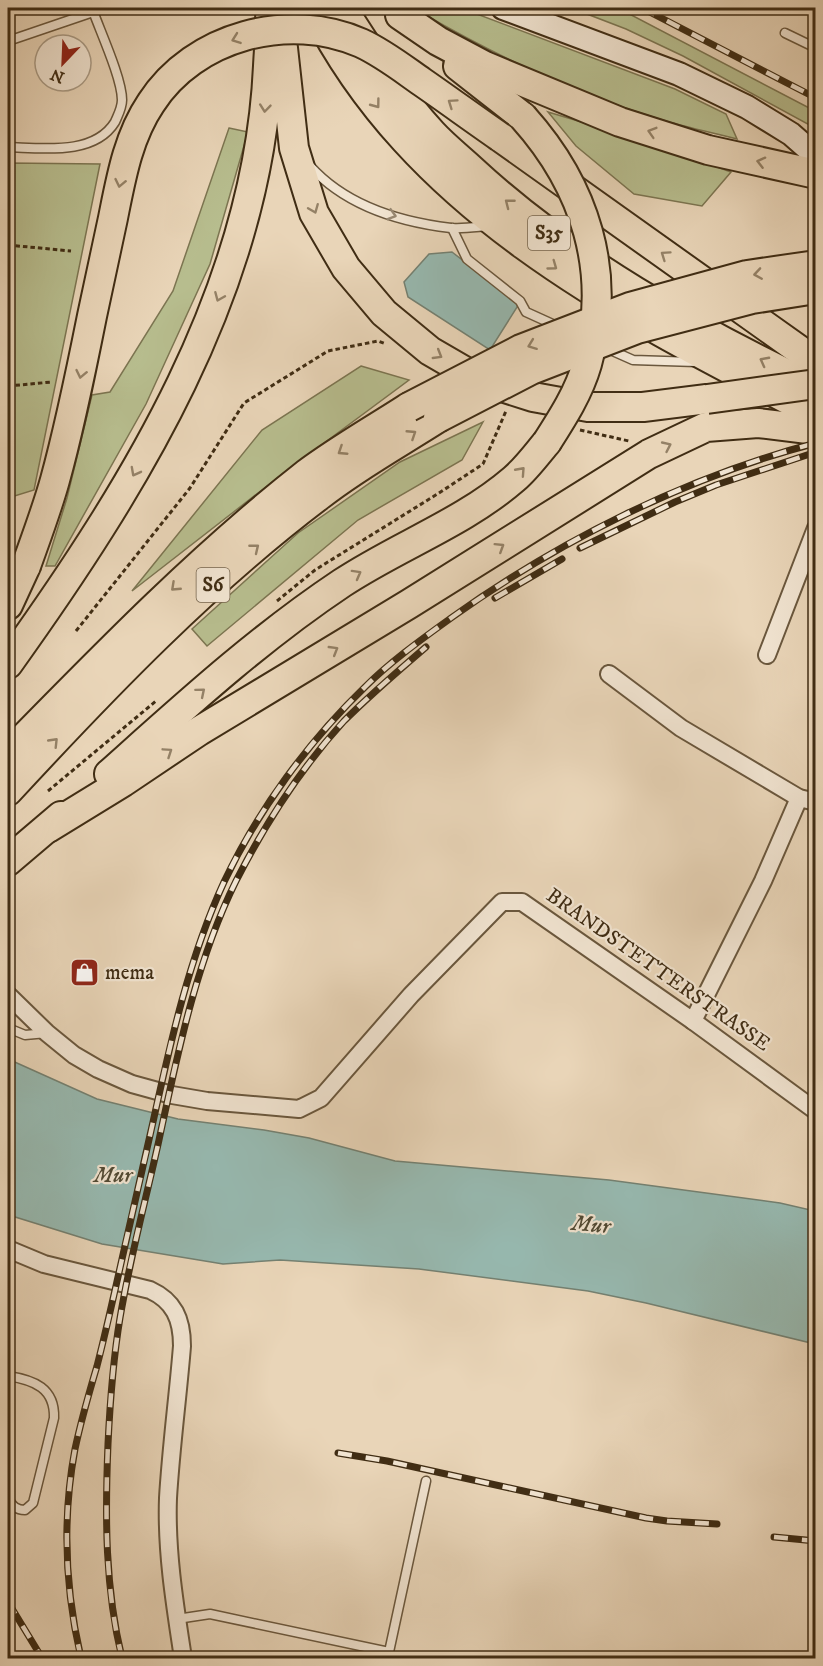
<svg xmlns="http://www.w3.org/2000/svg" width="823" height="1666" viewBox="0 0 823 1666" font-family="'IM FELL DW Pica',serif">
<rect width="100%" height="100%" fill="#e9d5b8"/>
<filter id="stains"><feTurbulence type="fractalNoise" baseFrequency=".00333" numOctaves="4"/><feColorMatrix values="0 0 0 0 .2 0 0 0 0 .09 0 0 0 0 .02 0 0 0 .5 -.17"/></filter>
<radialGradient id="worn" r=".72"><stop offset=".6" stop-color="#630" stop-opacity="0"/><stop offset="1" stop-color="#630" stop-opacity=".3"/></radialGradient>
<g fill="#b7bd8e" stroke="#7c7551" stroke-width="1.5">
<path d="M415,8H461L675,89L726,114L737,139C714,133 689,128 666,121C581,96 498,57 422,13Z"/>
<path d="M581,8H618L815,111V128L683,56L626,29L587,14Z"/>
<path d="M548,112L642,140L731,172L702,206L634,194L576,146Z"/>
<path d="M229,128L248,132L210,264L146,404L55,566H46L67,498L92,395L110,392L173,291Z"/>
<path d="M8,163L100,164L34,490L8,498Z"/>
<path d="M361,366L409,380L285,472L132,591L262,430Z"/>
<path d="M483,422L462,460L358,520L207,646L192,629L298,533L400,462Z"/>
</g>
<g fill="#97b9b0" stroke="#748172" stroke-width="1.5">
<path d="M452,252L519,304L490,350L408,297L404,282L429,254Z"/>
<path d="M8,1059L97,1099L178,1119L264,1130L309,1138L395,1161L609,1180L780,1203L815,1211V1344L646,1303L588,1291L419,1269L280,1260L223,1264L102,1244L12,1216L8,1213Z"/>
</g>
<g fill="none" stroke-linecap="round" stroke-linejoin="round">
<defs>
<g id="lane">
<path d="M8,28L11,40L105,8"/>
<path d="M785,33L816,48"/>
<path d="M8,147C42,148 94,156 115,122C118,115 122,108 122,100C122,79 101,33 93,11L94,8"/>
<path d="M310,166C345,205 400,222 451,228C463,229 476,227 488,226"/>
<path d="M452,228L467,259L520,301L526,312L559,327"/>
<path d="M606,348L633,360L696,362"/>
<path d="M8,1028L25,1035L47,1033"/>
<path d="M8,1376C34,1380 55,1388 54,1418L33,1503L25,1510C16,1510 13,1506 8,1499"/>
<path d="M177,1619L210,1614L389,1652L426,1481"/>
</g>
<g id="street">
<path d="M767,655L816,528"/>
<path d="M609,674L681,728L799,798L816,802"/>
<path d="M8,995L47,1033L74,1055L98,1069L132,1084L172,1095L207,1101L299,1109L321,1098L411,995L502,902H522L693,1021L816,1111"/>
<path d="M693,1021L763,881L799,798"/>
<path d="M8,1249L44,1264L150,1290C174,1301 182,1319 182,1346C178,1396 171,1447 168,1498C166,1551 175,1606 183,1658"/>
</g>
<path id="secondary" d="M503,8L679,74L747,107L791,134L816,156"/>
<g id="highway">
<path d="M314,8C415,211 624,315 816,414"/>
<path d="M342,8C369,50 397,95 432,133C444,146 459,158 472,170C570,261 695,330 816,388"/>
<path d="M400,15L438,41L485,66L620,122L708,150L816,174"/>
<path d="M283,48L294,148L314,213L346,268L384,313L430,351L480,380L533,397L588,407H643L707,399"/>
<path d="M458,66L523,117"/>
<path d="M500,137L816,362"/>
<path d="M8,605L26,566"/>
<path d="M8,664C134,488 258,290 268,66C269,47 271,27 270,8"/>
<path d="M8,754C103,657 198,559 306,474C338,450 375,429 409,407"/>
<path d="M109,774C184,707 258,639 342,583C398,546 463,523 514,479C526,469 537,454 547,442"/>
<path d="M8,791C105,686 206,581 320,495C357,466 399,443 438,418"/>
<path d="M48,828L123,782L199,731L409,604L649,454L706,427L758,423L816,430"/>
<path d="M8,861L61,816"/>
</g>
</defs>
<use href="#lane" stroke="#6a573d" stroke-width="11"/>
<use href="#street" stroke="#6a573d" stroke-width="20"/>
<use href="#secondary" stroke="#402d14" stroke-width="26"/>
<use href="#highway" stroke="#402d14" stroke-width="32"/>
<g stroke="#402d14" stroke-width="3" stroke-dasharray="4.5 3" stroke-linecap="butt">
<path d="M8,245L71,251"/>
<path d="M8,386L52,382"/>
<path d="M580,430L629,441"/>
<path d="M277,601L315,570L439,493L483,464L506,411"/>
<path d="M76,631L190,488L244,403L328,351L378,341L386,344"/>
<path d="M48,791L156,701"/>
</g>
<use href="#lane" stroke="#f1e4d1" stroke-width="8"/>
<use href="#street" stroke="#f1e4d1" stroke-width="16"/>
<use href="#secondary" stroke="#f1e4d1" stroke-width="22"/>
<use href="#highway" stroke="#e9d5b8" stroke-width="28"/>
<defs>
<g id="rail">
<path d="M642,8L816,98"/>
<path d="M580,548L675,502L716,485L816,452"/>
<path d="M495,598L562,559"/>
<path d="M338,1453L387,1461L646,1518L667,1521L717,1524"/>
<path d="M774,1537L816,1541"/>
<path d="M8,1602L42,1658"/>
<path d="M81,1658C65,1589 62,1519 75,1449C81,1421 89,1393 97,1366C106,1331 114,1295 122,1259C132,1213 143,1168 153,1122C171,1040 189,958 224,882C258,810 308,742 365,687C391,661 422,639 451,618C559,541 686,477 816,443"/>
<path d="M122,1658C105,1588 105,1517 108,1444C110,1402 113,1360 120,1318C130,1258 146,1199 159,1140C178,1052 196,962 236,881C265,824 301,768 344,721C370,695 398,671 426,647"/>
</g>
</defs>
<use href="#rail" stroke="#402d14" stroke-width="7"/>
<use href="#rail" stroke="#f1e4d1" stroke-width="4.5" stroke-dasharray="14" stroke-linecap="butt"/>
<defs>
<g id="highway-bridge">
<path d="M523,117C585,186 613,272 587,364C579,392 563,417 547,442"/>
<path d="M707,399L816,384"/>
<path d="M409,407L521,349L630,307L747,275L816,265"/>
<path d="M438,418L531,370L637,329L752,299L816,289"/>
<path d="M26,566C36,538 47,509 55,480C70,426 81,371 92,316C99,284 106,251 113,218C121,178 128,137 151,103C194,36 289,11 361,43C383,53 402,68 422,82C448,100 474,119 500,137"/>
</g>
</defs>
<use href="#highway-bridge" stroke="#402d14" stroke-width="32" stroke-linecap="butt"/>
<use href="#highway-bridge" stroke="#e9d5b8" stroke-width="28"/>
</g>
<defs><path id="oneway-chevron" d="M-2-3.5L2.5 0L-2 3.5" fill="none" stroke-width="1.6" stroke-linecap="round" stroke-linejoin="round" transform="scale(1.5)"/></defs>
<g stroke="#948166">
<use href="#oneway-chevron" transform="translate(236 39) rotate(160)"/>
<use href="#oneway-chevron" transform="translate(452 103) rotate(-145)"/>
<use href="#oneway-chevron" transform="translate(376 104) rotate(53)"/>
<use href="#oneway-chevron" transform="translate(265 108) rotate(96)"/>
<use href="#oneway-chevron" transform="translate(652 132) rotate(-163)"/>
<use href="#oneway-chevron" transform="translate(761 162) rotate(-166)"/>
<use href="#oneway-chevron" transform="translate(120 183) rotate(102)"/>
<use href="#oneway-chevron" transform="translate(509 203) rotate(-142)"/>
<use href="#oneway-chevron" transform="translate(314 209) rotate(68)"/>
<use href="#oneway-chevron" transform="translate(665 255) rotate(-145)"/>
<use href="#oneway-chevron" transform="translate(553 266) rotate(36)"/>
<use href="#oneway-chevron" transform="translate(758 274) rotate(171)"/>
<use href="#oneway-chevron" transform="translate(219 297) rotate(113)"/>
<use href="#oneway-chevron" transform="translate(532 345) rotate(159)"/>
<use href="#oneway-chevron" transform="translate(438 355) rotate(31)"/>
<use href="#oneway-chevron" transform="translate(764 361) rotate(-152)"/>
<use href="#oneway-chevron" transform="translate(81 374) rotate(102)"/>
<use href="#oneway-chevron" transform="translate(412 434) rotate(-33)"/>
<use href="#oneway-chevron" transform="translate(667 446) rotate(-25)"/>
<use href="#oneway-chevron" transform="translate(342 451) rotate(147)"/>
<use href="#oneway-chevron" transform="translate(521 471) rotate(-48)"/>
<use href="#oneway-chevron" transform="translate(135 472) rotate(118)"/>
<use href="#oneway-chevron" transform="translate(500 547) rotate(-32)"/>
<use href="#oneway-chevron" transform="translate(255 548) rotate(-39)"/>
<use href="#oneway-chevron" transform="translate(357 574) rotate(-29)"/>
<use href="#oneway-chevron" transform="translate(175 587) rotate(137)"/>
<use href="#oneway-chevron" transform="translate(334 650) rotate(-31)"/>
<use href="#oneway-chevron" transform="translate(201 692) rotate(-40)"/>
<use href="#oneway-chevron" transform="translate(54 742) rotate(-46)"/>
<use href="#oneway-chevron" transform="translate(168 752) rotate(-34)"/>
</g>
<use stroke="#988872" href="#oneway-chevron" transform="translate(392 215) rotate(16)"/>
<defs>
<symbol id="shop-square" viewBox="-11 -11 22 22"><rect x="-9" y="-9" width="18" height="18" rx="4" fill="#8f2418" stroke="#f1e4d1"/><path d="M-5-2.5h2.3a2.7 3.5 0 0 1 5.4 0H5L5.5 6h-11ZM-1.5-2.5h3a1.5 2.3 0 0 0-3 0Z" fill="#fff"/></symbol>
</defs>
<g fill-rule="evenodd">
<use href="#shop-square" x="68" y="956" width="33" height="33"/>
</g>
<g text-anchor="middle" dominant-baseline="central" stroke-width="4.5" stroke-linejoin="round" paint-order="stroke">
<g fill="#f1e4d1" stroke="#75644d" stroke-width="1.5">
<rect x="528" y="216" width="42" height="34" rx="4.5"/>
<rect x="196.5" y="568" width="33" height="34" rx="4.5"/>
</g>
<g font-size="20" font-weight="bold" fill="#402d14">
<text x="549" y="233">S35</text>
<text x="213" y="585">S6</text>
</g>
<g font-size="21" fill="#402d14" stroke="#f1e4d1">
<text transform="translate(658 970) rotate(35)">BRANDSTETTERSTRASSE</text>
</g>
<g font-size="21" fill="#402d14" stroke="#f1e4d1" text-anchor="start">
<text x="105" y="973">mema</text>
</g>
<g font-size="22" font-style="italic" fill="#514933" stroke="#f1e4d1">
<text x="113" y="1175">Mur</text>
<text transform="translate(591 1225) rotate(5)">Mur</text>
</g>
</g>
<rect width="823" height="1666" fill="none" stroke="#e9d5b8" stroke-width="30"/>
<rect x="9" y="9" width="805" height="1648" fill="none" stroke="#402d14" stroke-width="3"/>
<rect x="15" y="15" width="793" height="1636" fill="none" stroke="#402d14" stroke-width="1.5"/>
<g transform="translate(63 63) rotate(203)"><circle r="28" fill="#f1e4d1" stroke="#aa9b85" stroke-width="1.5"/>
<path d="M0-4.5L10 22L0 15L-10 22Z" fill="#8f2418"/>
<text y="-9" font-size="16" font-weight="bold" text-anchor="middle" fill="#402d14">N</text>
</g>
<rect width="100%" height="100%" filter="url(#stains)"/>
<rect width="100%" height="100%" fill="url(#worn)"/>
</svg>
